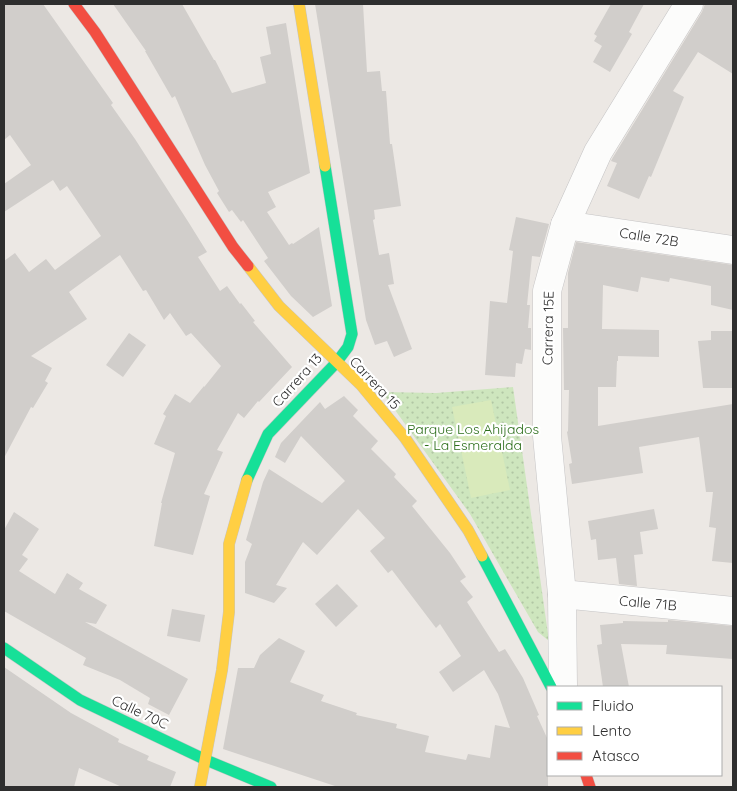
<svg xmlns="http://www.w3.org/2000/svg" width="737" height="791" viewBox="0 0 737 791" font-family="Quicksand,sans-serif">
<defs>
<pattern id="park-dots" width="8" height="8" patternUnits="userSpaceOnUse" patternTransform="scale(1.25)"><rect width="8" height="8" fill="#cee6be"/><path d="M2 2h.1M6 6h.1" fill="none" stroke="#b1c6a4" stroke-width="1.8" stroke-linecap="round"/></pattern>
</defs>
<rect width="100%" height="100%" fill="#ece8e4"/>
<path fill="url(#park-dots)" d="M513,387L549,641L538,632L470,514L382,392L436,393Z"/>
<path fill="#d9eabb" d="M491,400L510,490L471,498L452,407Z"/>
<g fill="#d1cecb">
<path d="M4,4H43L113,103L111,105L135,139L189,223L207,252L198,257L220,291L227,286L240,304L241,303L255,321L253,322L292,367L259,402L258,401L244,418L238,413L217,450L223,452L204,494L210,496L193,555L154,546L162,503H161L175,453L154,444L166,416L163,414L175,394L190,403L204,386L205,387V386L221,366L191,333L186,336L170,313L164,320L146,290L143,291L120,255L69,292L87,319L31,356L52,368L45,381L48,383L33,408L31,407L4,458V261L15,253L29,272L46,259L55,270L101,236L67,186L60,191L53,180L4,212V184L31,165L10,135L4,140Z"/>
<path d="M113,4H182L214,60H215L232,93L266,83L260,57L271,54L266,27L286,23L310,173L268,192L276,207L267,212L289,245L292,243L293,244L319,227L332,306L313,317L291,296L264,261L268,258L243,220L241,222L232,210L229,212L217,193L219,191L205,165L175,96L172,98L145,51H146Z"/>
<path d="M315,4H363L367,72L380,71L382,91H386L390,144H392L401,206L374,210L375,219L373,220L379,255L389,253L394,284L388,285L412,349L394,357L387,341L375,345L366,320Z"/>
<path d="M611,4H644L629,32L632,34L610,72L593,62L602,46L594,41L597,36L594,34Z"/>
<path d="M705,4H733V74L698,52L673,91L684,97L651,177L649,176L639,199L607,186L617,163L611,161L612,159L702,12Z"/>
<path d="M516,217L549,224L540,257L532,256L527,305H530L528,328H531V350L525,349L522,364L516,363L515,377L485,375L490,301L507,303L513,251L509,250Z"/>
<path d="M576,242L733,265V310L711,305V286L670,278L669,282L641,277L638,292L603,285L602,329L659,330V357L618,356V361H617L616,387H598V426L733,404V563L712,561L716,528L709,527L713,492H706L699,437L639,447L643,473L572,484L569,464L572,463L567,432L568,431L569,390H564L563,328H568V273Z"/>
<path d="M711,331H733V388H703L698,341L711,340Z"/>
<path d="M129,333L146,345L123,377L106,365Z"/>
<path d="M344,396L358,410L353,416L378,441L371,449L396,474L394,477L417,501L412,506L450,553L466,577L460,581L473,597L467,602L499,652L505,649L523,678L539,715L537,716L548,740V787H338L223,749L238,668H254L260,655L279,638L305,651L290,682L324,695L321,701L357,713L356,715L397,724L396,728L429,736L425,752L466,760L468,754L490,758L495,725L510,728L498,694L484,670L453,692L439,672L461,656L440,624L436,628L392,570L388,573L370,551L385,538L358,509L317,555L303,542L276,585L287,588L274,603L245,593V562L252,544L246,540L263,482L269,469L322,503L345,481L301,436L285,463L275,457L281,443L320,402L325,409Z"/>
<path d="M654,509L658,529L640,532L643,554L634,555L637,586L619,584L616,558L598,560L596,539L591,540L588,521Z"/>
<path d="M14,512L39,529L22,555L28,559L19,571L55,594L67,573L83,583L79,589L107,605L96,624L85,622L188,679L169,715L148,704L150,698L120,680L83,665L86,658L4,611V530Z"/>
<path d="M337,584L358,606L336,627L315,604Z"/>
<path d="M172,609L205,615L200,642L167,636Z"/>
<path d="M668,620L733,626V659L666,654L667,645L621,644L629,687H603L597,645L602,644L600,625L623,623V621L668,622Z"/>
<path d="M4,667L71,713L119,739L118,742L149,756L147,760L176,772L170,787H122L79,768L74,787H4Z"/>
</g>
<g fill="none" stroke-linecap="round" stroke-linejoin="round">
<defs>
<g id="street">
<path d="M565,225L733,250"/>
<path d="M562,594L733,611"/>
<path d="M563,687L562,594L547,436V291L565,225L598,152L689,4"/>
</g>
<g id="fast">
<path d="M247,480L268,434L336,363L348,347L352,334L325,166"/>
<path d="M482,556L551,687"/>
<path d="M4,648L80,700L206,760L271,787"/>
</g>
<g id="slow">
<path d="M299,4L325,166"/>
<path d="M248,266L279,306L361,385L405,438L468,530L482,556"/>
<path d="M200,787L222,670L229,612V544L247,480"/>
</g>
<g id="jam">
<path d="M74,4L95,32L233,247L248,266"/>
<path d="M586,775L590,787"/>
</g>
</defs>
<use href="#street" stroke="#c5c4c5" stroke-width="29"/>
<use href="#fast" stroke="#c5c4c5" stroke-width="12"/>
<use href="#slow" stroke="#c5c4c5" stroke-width="12"/>
<use href="#jam" stroke="#c5c4c5" stroke-width="12"/>
<use href="#street" stroke="#fcfcfb" stroke-width="28"/>
<use href="#fast" stroke="#16e098" stroke-width="11"/>
<use href="#slow" stroke="#ffcf43" stroke-width="11"/>
<use href="#jam" stroke="#f24e42" stroke-width="11"/>
</g>
<g text-anchor="middle" dominant-baseline="central" stroke-width="4.5" stroke-linejoin="round" paint-order="stroke">
<g font-size="14" fill="#2e2e2e" stroke="#fff">
<text transform="translate(649 237) rotate(9)">Calle 72B</text>
<text transform="translate(548 328) rotate(-89)">Carrera 15E</text>
<text transform="translate(297 380) rotate(-48)">Carrera 13</text>
<text transform="translate(375 383) rotate(47)">Carrera 15</text>
<text transform="translate(648 603) rotate(5)">Calle 71B</text>
<text transform="translate(140 712) rotate(25)">Calle 70C</text>
</g>
<g font-size="14" fill="#2c6e1b" stroke="#fff">
<text x="473" y="429">Parque Los Ahijados<tspan x="473" dy="16">- La Esmeralda</tspan></text>
</g>
</g>
<rect width="737" height="791" fill="none" stroke="#2e2e2e" stroke-width="10"/>
<rect x="547" y="686" width="175" height="90" fill="#ffffff" stroke="#ababab"/>
<rect x="557" y="702" width="25" height="8" fill="#16e098" stroke="#ababab"/>
<text x="592" y="711" font-size="15" fill="#2e2e2e">Fluido</text>
<rect x="557" y="727" width="25" height="8" fill="#ffcf43" stroke="#ababab"/>
<text x="592" y="736" font-size="15" fill="#2e2e2e">Lento</text>
<rect x="557" y="752" width="25" height="8" fill="#f24e42" stroke="#ababab"/>
<text x="592" y="761" font-size="15" fill="#2e2e2e">Atasco</text>
</svg>
